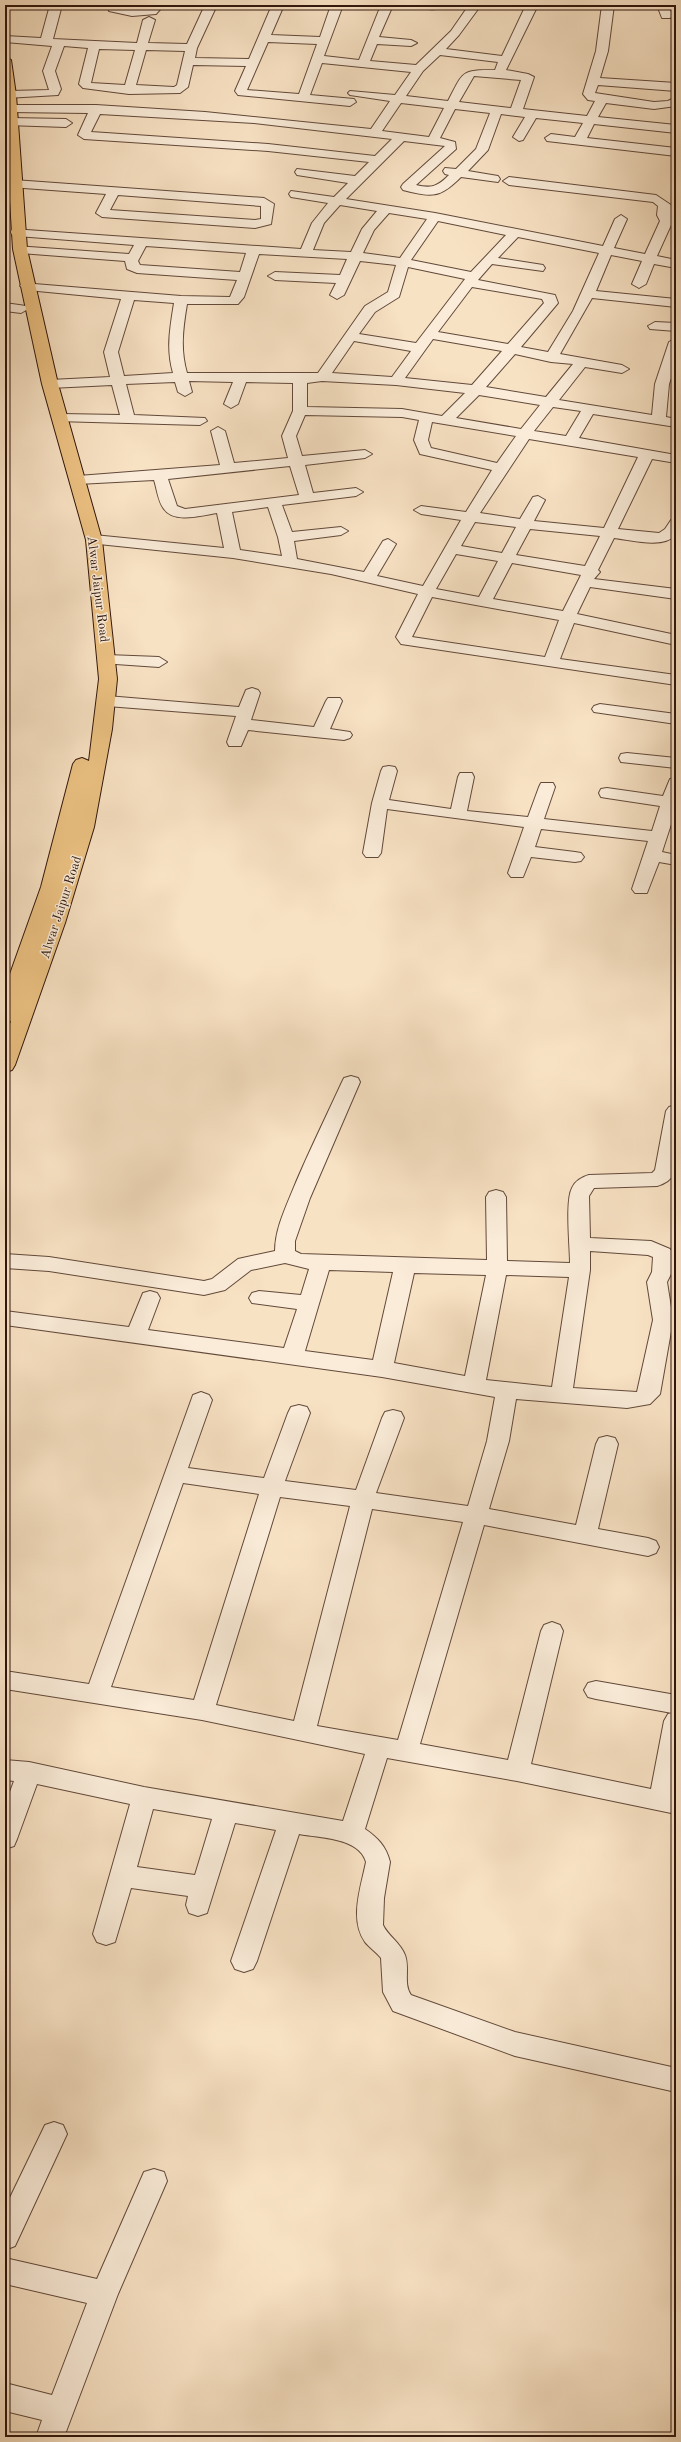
<svg xmlns="http://www.w3.org/2000/svg" width="681" height="2442" viewBox="0 0 681 2442" font-family="'Old Standard TT',serif">
<style>
.lines{fill:none;stroke-linecap:round;stroke-linejoin:round}
.minor-casing{stroke:#62493a;stroke-width:2}
.major-casing{stroke:#30160c;stroke-width:2}
.minor{fill:#faecd9;fill-rule:evenodd}
.major{fill:#ecc182;fill-rule:evenodd}
.labels{text-anchor:middle;stroke-width:3;stroke-linejoin:round;paint-order:stroke}
.far-street-label{font-size:13px;fill:#30160c;stroke:#faecd9}
</style>
<rect width="100%" height="100%" fill="#f8e2c4"/>
<filter id="stains"><feTurbulence type="fractalNoise" baseFrequency=".005" numOctaves="4"/><feColorMatrix values="0 0 0 0 .2 0 0 0 0 .09 0 0 0 0 .02 0 0 0 .5 -.17"/></filter>
<radialGradient id="worn" r=".72"><stop offset=".6" stop-color="#630" stop-opacity="0"/><stop offset="1" stop-color="#630" stop-opacity=".3"/></radialGradient>
<g class="lines">
<defs>
<path id="minor" d="M50 5H62L53 39 137 43 143 20 149 17 155 20 148 43 187 44 205 5H217L197 48 195 58 249 59 272 5H284L271 35 320 37 331 5H343L324 56 359 60 381 5H393L379 37 411 40 417 43 411 46 377 44 370 61 416 65 451 31 469 5H481L459 35 446 49 502 56 526 5H538L506 70 528 74 534 77 523 109 587 116 595 101 588 100 583 94 596 51 602 5H614L608 51 600 78 676 83V91L598 85 595 93 654 102 668 101 676 97V106L654 109 606 103 598 117 676 125V133L594 124 587 138 676 148V156L547 141 545 138 551 134 575 137 583 123 536 118 523 140 519 141 513 137 525 117 501 114 488 150 468 171 498 176 500 179 498 182 461 177C439 199 432 197 403 190L401 187 403 184 445 146 404 141 346 199 435 213 603 246 615 219 621 215 627 219 614 248 645 254 660 221 657 215 658 206 653 202 509 185 503 181 509 177 656 195 671 205V218H676V226L671 225 657 256 676 260V268L654 264 646 284 639 288 632 284 642 261 611 255 596 291 676 299V307L592 298 560 354 622 365 629 369 622 373 585 367 559 400 652 415 655 384 669 342 676 338V363L669 384 666 417 676 419V427L593 414 579 438 676 455V463L652 459 618 529 659 533 665 529 671 520 676 519V535C662 549 632 540 614 538L598 570 600 572 594 579 676 589V599L590 587 577 614 676 635V645L574 623 560 659 676 675V685L401 644 396 637 418 594 331 574 233 558 89 543 86 540 94 535 224 548 217 513C203 515 174 524 164 509 158 502 157 489 154 480L78 484 71 480 78 476 220 465 211 431 218 427 225 431 234 463 288 458 282 436 293 411V383L246 382 238 404 231 408 224 404 233 382 189 381 192 392 185 396 178 392 175 382 126 384 134 415 205 418 207 421 200 425 56 421 54 418 56 415 61 414 120 415 112 385 50 388 43 384 50 380 110 377 104 352 121 299 27 290 20 286 22 283 181 296 230 297 237 280 137 273 127 269 125 261 20 253 14 249 15 246 129 254 134 245 17 236 12 235 11 232 12 229 301 249 312 223 328 203 291 197 289 194 291 191 334 197 348 183 297 175 295 172 297 169 355 176 369 162 268 151 84 139 78 135 88 113 9 112 5 111V105H96L205 112 371 129 390 101 350 95 348 93 350 91 395 95 411 72 322 63 310 95 354 99 356 102 350 106 238 95 235 91 246 66 193 65 188 87 180 93 129 94 83 88 79 84 88 48 64 46 55 71 61 89 58 95 6 98V92L10 91 49 90 43 71 52 46 5 42V36L41 38ZM268 42 317 44 299 94 247 90ZM99 49 135 50 125 85 91 83ZM146 50 185 51 177 85 174 87 136 85ZM440 55 498 62 495 70C460 70 464 71 448 101L406 96 423 71ZM474 76 521 80 511 108 459 102ZM401 103 444 108 429 137 382 131ZM455 109 490 113 476 149 456 169 445 168 443 171 445 174 449 175C438 186 432 189 416 185L456 149 455 142 440 138ZM100 114 254 123 392 139 375 156 268 144 91 132ZM340 205 377 211 362 229 351 252 313 250 324 223ZM389 213 427 219 400 258 363 253 374 230ZM438 221 506 235 471 272 411 260ZM518 237 599 253 573 311 548 352 521 347 558 303 555 295 478 280 492 264 543 271 545 268 543 265 498 258ZM146 246 246 253 240 272 140 265 138 261ZM259 254 347 259 340 275 275 272 268 276 275 280 336 283 330 295 337 299 344 295 360 261 396 265 388 292 365 306 318 373H187C180 349 183 328 187 304H238L244 297ZM408 267 465 279 416 343 359 334 375 312 399 297ZM472 287 542 299 544 303 508 344 438 332ZM134 300 174 303C170 328 166 349 173 373L124 376 118 352ZM433 339 502 351 472 385 405 378ZM354 341 411 351 392 377 332 373ZM515 354 551 362 573 364 546 397 486 387ZM322 381 396 385 465 393 442 416 402 409 307 407V383ZM479 395 540 405 521 429 456 418ZM553 407 581 411 566 436 534 431ZM305 415 402 417 419 420 414 440 420 454 492 470 466 512 421 506 414 510 421 514 461 520 423 586 377 576 396 544 388 539 383 541 364 572 297 559 294 541 341 535 348 531 341 527 292 532 282 505 356 496 363 492 356 488 313 493 305 465 365 458 372 454 365 450 302 456 296 436ZM432 422 516 436 497 463 431 448 428 440ZM529 439 638 457 604 528 534 521 545 500 538 496 533 497 520 519 480 513ZM290 466 299 495 185 509 177 506 168 479ZM268 507 278 537 282 556 240 550 232 512ZM475 522 516 527 502 553 461 546ZM530 529 600 536 585 566 516 555ZM456 554 498 561 479 597 436 589ZM512 563 581 575 563 611 493 599ZM432 597 559 620 545 657 412 637Z
M107 5H119V7L127 9H149L152 5H164L156 14 132 16 109 11Z
M419 5H442L443 6C438 11 424 10 419 5Z
M657 5H669L672 16 670 18H662Z
M10 118 66 119 72 123 66 127 6 125 5 121Z
M14 180 264 198 274 204 271 224 255 228 102 217 96 213 106 194 10 187 8 184 10 181ZM118 195 261 206V219L255 220 110 210Z
M5 303 26 306 28 309 21 313 5 311Z
M655 322 676 323V331L650 329 648 326Z
M107 655 159 657 167 662 159 667 101 663 99 660Z
M252 688 258 690 260 693 251 720 314 727 326 701 328 698H340L342 701 330 729 350 732 352 735 350 738 344 740 248 730 241 746H229L227 742 236 716 107 706 101 704 99 701 101 698 107 696 239 707 246 690Z
M600 704 676 714V724L594 712 592 709 594 706Z
M627 753 676 758V768L621 762 619 758 621 754Z
M389 766 395 767 397 771 389 800 451 809 458 777 460 773H472L474 777 467 811 528 817 539 787 541 783H553L555 787 544 819 652 831 660 806 607 798 601 797 599 793 601 789 607 788 663 796 670 779 676 778V809L662 852 676 855V865L659 862 647 893H635L632 889 648 841 541 829 535 847 575 852 581 853 584 857 581 861 575 862 531 857 523 877H511L508 873 524 827 387 809 381 853 378 857H366L363 853 372 803 381 771 383 767Z
M351 1076 358 1078 360 1082 310 1198 295 1241V1251L301 1254 487 1260 486 1197 489 1192 496 1190 503 1192 506 1197 507 1261 570 1263C570 1246 565 1201 572 1188 575 1181 582 1177 589 1175L652 1173 655 1170 666 1111 669 1107 676 1105C676 1123 680 1156 674 1173 671 1180 664 1184 657 1186L594 1188 589 1196 590 1238 651 1241 670 1249 673 1254 672 1272 667 1282 673 1320 660 1394 650 1404 627 1408 516 1399 509 1441 489 1509 576 1525 596 1444 599 1438 607 1436 615 1438 618 1444 598 1529 648 1538 656 1541 659 1547 656 1553 648 1556 484 1525 420 1744 508 1760 541 1631 544 1625 552 1622 560 1625 563 1631 531 1764 651 1789 664 1721 668 1714 672 1713 596 1699 588 1697 584 1690 588 1683 596 1681 676 1695V1814L517 1781 387 1758 365 1829C378 1838 386 1846 390 1862L384 1898 383 1925C388 1936 400 1942 405 1955 410 1968 403 1984 411 1995L515 2032 676 2068V2092L515 2056 393 2011 383 1992 381 1958C376 1952 370 1948 365 1942 349 1919 361 1887 366 1862 359 1837 319 1838 299 1834L257 1961 253 1969 244 1972 235 1969 231 1961 276 1830 235 1823 207 1913 198 1916 189 1913 186 1905 188 1896 131 1888 115 1942 106 1945 97 1942 93 1934 130 1804 37 1784 17 1839 14 1846 5 1849V1805L14 1781 5 1780V1760L29 1762 144 1787 343 1821 365 1754 202 1720 5 1689V1671L89 1684 193 1395 201 1392 209 1395 212 1400 188 1468 264 1478 288 1413 291 1407 299 1405 307 1407 310 1413 285 1481 356 1490 382 1418 385 1412 393 1410 401 1412 404 1418 376 1493 468 1506 487 1441 495 1397 382 1377 5 1325V1311L129 1327 143 1293 150 1291 157 1293 160 1298 148 1330 284 1348 297 1309 252 1303 249 1298 252 1293 259 1291 301 1295 309 1269 285 1263 251 1270 225 1290 204 1295 49 1271 5 1268V1254L49 1257 204 1281 212 1279 238 1259 275 1251C275 1229 286 1207 294 1187 309 1151 326 1117 342 1082L344 1078ZM590 1251 648 1255 653 1257 652 1272 647 1282 653 1320 637 1392 573 1388 590 1270ZM329 1270 393 1272 373 1360 305 1351ZM414 1273 486 1275 465 1376 394 1363ZM506 1275 569 1277 552 1387 486 1380ZM183 1483 259 1494 194 1700 111 1687ZM280 1497 350 1506 294 1721 216 1705ZM372 1509 463 1522 398 1740 317 1726ZM153 1809 212 1819 195 1875 137 1867Z
M54 2122 63 2125 67 2134 15 2246 5 2250V2208L45 2125Z
M154 2169 164 2172 167 2181 118 2294 64 2437H36L42 2420 5 2411V2383L52 2395 87 2303 5 2284V2258L97 2279 144 2172Z"/>
<path id="major" d="M5 56 11 60 16 95 27 249 58 384 102 540 117 679 112 729 94 827 65 923 15 1065 12 1070 5 1072V1037L11 1021 5 1022V988L41 887 73 764 76 760 82 758 89 761 99 679 86 540 42 384 13 249 5 119Z"/>
</defs>
<use href="#minor" class="minor-casing"/>
<use href="#major" class="major-casing"/>
<use href="#minor" class="minor"/>
<use href="#major" class="major"/>
</g>
<g class="labels">
<g class="far-street-label">
<text transform="translate(99 589) rotate(83)" y="5">Alwar Jaipur Road</text>
<text transform="translate(60 907) rotate(-72)" y="5">Alwar Jaipur Road</text>
</g>
</g>
<rect width="681" height="2442" fill="none" stroke="#f8e2c4" stroke-width="20"/>
<rect x="6" y="6" width="669" height="2430" fill="none" stroke="#30160c" stroke-width="2"/>
<rect x="10" y="10" width="661" height="2422" fill="none" stroke="#30160c"/>
<rect width="100%" height="100%" filter="url(#stains)"/>
<rect width="100%" height="100%" fill="url(#worn)"/>
</svg>
